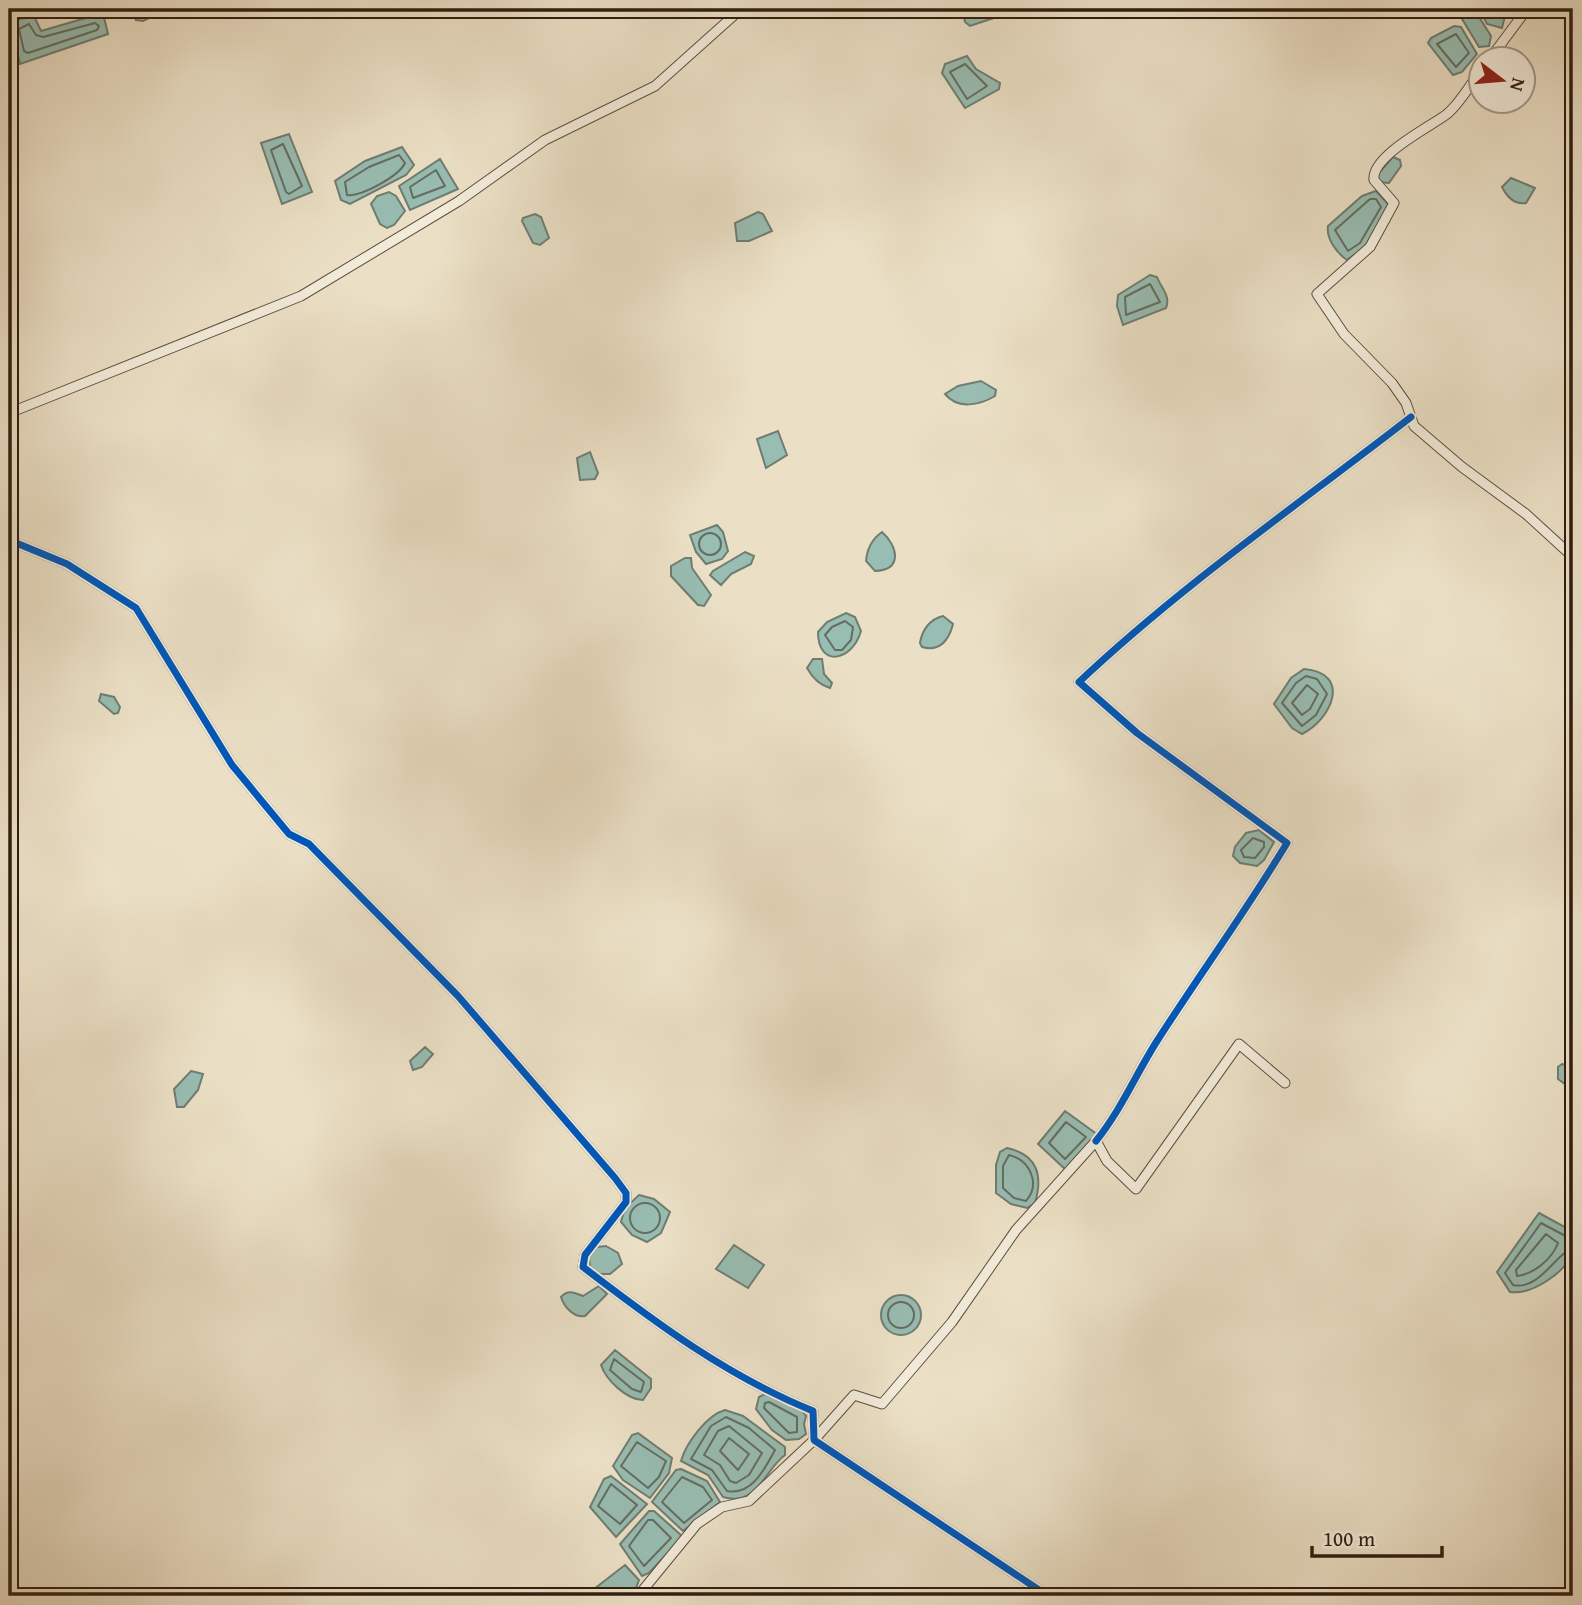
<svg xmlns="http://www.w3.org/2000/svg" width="1582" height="1605" viewBox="0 0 1582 1605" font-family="'Gentium Book Plus',serif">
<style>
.water{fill:#98bdb2;stroke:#6f7d71;stroke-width:2}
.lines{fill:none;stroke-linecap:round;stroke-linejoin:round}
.shore{stroke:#646d61;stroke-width:2}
.minor-casing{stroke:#604e3e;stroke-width:11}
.minor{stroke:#f2ebda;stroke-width:9}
.cycleway-casing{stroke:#f2ebda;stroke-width:11}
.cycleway{stroke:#0057b8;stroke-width:7}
</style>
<rect width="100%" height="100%" fill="#ebe0c6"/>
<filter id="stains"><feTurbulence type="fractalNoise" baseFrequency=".00286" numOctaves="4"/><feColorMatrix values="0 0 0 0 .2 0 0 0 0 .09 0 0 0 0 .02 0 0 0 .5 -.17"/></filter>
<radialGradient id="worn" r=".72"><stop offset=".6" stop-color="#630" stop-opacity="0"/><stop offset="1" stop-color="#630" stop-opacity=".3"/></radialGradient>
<path class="water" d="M131 9H167L143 21 136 20Z
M962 9H1008L1009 13 970 26 965 22Z
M1456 9H1474L1491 36 1489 46 1479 47Z
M1479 9H1501L1505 16 1502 28 1487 24Z
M103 13 108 34 20 64 10 21 34 16 41 31Z
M1454 26 1461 27 1477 54 1462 72 1453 75 1428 43 1431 38Z
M967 56 976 69 1000 83 999 89 965 108 942 73 945 64Z
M289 134 312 192 282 204 261 143Z
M402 147 414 165 406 175 350 204 341 200 335 181 365 161Z
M1393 157 1400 160 1401 166 1389 183 1378 182 1377 175Z
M440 159 458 189 410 210 399 186Z
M1511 178 1535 188 1526 203C1514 205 1507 197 1502 187Z
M1376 191 1389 205 1365 247 1347 260C1337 253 1326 239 1328 226L1362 196Z
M389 192 396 196 405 211 394 225 387 228 380 224 371 204 377 196Z
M758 212 763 214 772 231 749 241H737L735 223Z
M535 214 541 217 549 238 540 245 533 243 522 221 523 218Z
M1150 275 1157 277C1161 288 1171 296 1166 308L1123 325 1117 306 1118 295Z
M981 381 996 390 995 396C980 405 958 410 945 394L958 386Z
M778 431 787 455 766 468 757 439Z
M590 452 598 473 595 479 580 480 577 458Z
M717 525 723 532 728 551 722 559 706 564 696 552 690 535Z
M882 532C898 546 903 570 875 571L866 561C867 549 872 539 882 532Z
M745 552 754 556 751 564 731 574 721 585 710 575 713 571Z
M685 558H691L692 568 711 595 704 606 698 605 671 576V566Z
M846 613 855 617 861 631C852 662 818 668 818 632L827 622Z
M943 616 953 624C949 640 940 652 922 647L920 643C922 630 930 619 943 616Z
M813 659H822L824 674 832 683 830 688C819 685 812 677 807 668Z
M1304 669C1352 673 1332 719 1302 734L1292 728 1274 704 1291 678Z
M101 694 114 697 120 707 118 713 114 714 99 701Z
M1259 830 1274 842 1264 860 1257 866 1240 863 1233 856 1235 847 1246 833Z
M425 1047 433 1054 422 1067 413 1070 410 1061Z
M1562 1064 1573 1067V1090L1558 1079V1067Z
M191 1071 203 1074 198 1090 184 1107H177L174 1089Z
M1065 1111 1098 1135 1066 1170 1038 1144Z
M1007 1148C1038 1155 1043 1176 1035 1203L1027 1208 1011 1204 996 1193V1165L1000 1152Z
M639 1195 654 1199 670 1212 661 1233 647 1242 632 1235 621 1222 625 1208Z
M1539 1213 1563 1226 1573 1235C1573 1240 1574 1247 1573 1252 1565 1273 1532 1295 1510 1292L1497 1272Z
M734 1245 764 1265 748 1288 716 1269Z
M606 1246 618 1253 622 1264 610 1274H598L590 1267 589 1257 597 1247Z
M599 1286 607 1294 585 1316C574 1318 564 1307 561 1297 569 1289 574 1293 583 1296Z
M881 1315a20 20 0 1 1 40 0a20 20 0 1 1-40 0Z
M615 1350 651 1379V1388L643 1400C627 1400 606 1380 601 1365Z
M765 1394 802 1411 806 1416 804 1424 806 1434 799 1439 786 1440 772 1430 756 1409 759 1397Z
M725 1410 743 1416 785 1447V1455C764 1470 758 1507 723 1497L708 1475 681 1461C686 1443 707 1415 725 1410Z
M638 1433 672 1458 669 1473 650 1498 623 1480 613 1466 632 1435Z
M681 1469 707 1481 720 1502 683 1531 652 1502 676 1470Z
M611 1476 647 1504 616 1537 590 1507 604 1479Z
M649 1511H654L681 1535 680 1540 649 1573 642 1576 620 1544Z
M625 1565 639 1580 633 1596H579L586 1589H594Z"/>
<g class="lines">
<path class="shore" d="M95 23 99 26 97 30 28 53 24 51 19 29 29 24 36 35 43 37Z
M1456 34 1469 53 1456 67 1437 44Z
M965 64 987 86 967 99 950 72Z
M283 144 302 186 289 194 286 192 271 150Z
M399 155 405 163C399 176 361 197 347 195L345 182 369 167Z
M436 170 445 186 413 198 410 187Z
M1370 199H1376L1381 207 1360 243 1348 251 1335 230Z
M1150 284 1160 302 1126 315 1125 297Z
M699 544a11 11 0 1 1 22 0a11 11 0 1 1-22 0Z
M845 621 853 627 851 640 842 650H835L825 635 832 627Z
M1306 676 1317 679 1327 694 1316 715 1302 726 1282 703 1296 683Z
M1307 685 1318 694 1310 709 1302 715 1292 703Z
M1253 838 1264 842V847L1255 858 1244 857 1241 850Z
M1066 1122 1086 1137 1065 1159 1049 1143Z
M1009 1155C1030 1160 1041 1184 1026 1201L1014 1198 1003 1188V1166Z
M630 1218a15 15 0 1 1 30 0a15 15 0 1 1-30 0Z
M1546 1234 1558 1243C1552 1259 1534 1274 1517 1276L1516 1270Z
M1573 1240 1541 1223 1505 1273 1513 1285C1540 1291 1557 1251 1573 1249
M888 1315a13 13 0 1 1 26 0a13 13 0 1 1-26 0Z
M614 1359 644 1382 641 1392 632 1389 610 1370Z
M769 1402 797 1417V1432L789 1433 764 1408 765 1403Z
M726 1417 749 1428 775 1450C765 1468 752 1496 727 1491L712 1470 691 1459 711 1426Z
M729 1426 762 1453 749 1475 736 1483 730 1481 720 1465 704 1455 718 1431Z
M729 1438 749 1454 738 1470 720 1451Z
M637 1442 666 1461 659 1477 648 1488 621 1466Z
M682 1477 703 1487 712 1500 684 1523 662 1502Z
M611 1484 637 1505 620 1524 598 1506Z
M648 1520H653L671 1538 644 1566 629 1546Z"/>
<defs>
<path id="minor" d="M1489 60 1527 9
M1480 71C1471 84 1460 103 1447 114 1430 127 1371 156 1374 180L1394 203 1370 247 1317 294 1344 334 1392 383 1406 403 1414 426 1462 467 1526 514 1573 557
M9 413 301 296 459 201 545 140 655 86 741 9
M9 540 67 564 136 608 232 765 289 834 309 844 458 996 615 1178 626 1193V1202L585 1255 583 1267C656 1323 727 1376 813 1411L814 1440 1048 1596
M1096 1141C1121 1110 1136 1074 1157 1041 1200 974 1246 911 1287 843L1137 733 1079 682C1182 585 1299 504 1411 417
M638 1596 697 1524 722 1507 749 1501 814 1440 854 1395 882 1404 952 1322 1016 1230 1096 1141 1107 1161 1136 1189 1239 1044 1285 1083"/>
</defs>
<use href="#minor" class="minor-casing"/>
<use href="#minor" class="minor"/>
<defs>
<path id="cycleway" d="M9 540 67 564 136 608 232 765 289 834 309 844 458 996 615 1178 626 1193V1202L585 1255 583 1267C656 1323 727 1376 813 1411L814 1440 1048 1596
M1096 1141C1121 1110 1136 1074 1157 1041 1200 974 1246 911 1287 843L1137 733 1079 682C1182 585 1299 504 1411 417"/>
</defs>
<use href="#cycleway" class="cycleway-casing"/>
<use href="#cycleway" class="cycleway"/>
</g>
<rect width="1582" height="1605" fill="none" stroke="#ebe0c6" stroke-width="35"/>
<rect x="10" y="10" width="1561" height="1584" fill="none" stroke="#311d10" stroke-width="3.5"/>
<rect x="18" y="18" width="1547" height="1570" fill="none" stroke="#311d10" stroke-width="2"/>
<g transform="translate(1502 80) rotate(106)"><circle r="33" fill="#f2ebda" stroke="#a59989" stroke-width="2"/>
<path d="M0-5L12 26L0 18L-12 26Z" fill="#8f2418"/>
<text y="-10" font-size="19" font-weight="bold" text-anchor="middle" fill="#311d10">N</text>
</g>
<path d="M1312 1546v10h130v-10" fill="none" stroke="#311d10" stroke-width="3.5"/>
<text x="1323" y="1546" font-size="21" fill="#311d10" stroke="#f2ebda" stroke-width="5" paint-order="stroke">100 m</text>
<rect width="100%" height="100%" filter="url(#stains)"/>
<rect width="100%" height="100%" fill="url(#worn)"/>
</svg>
